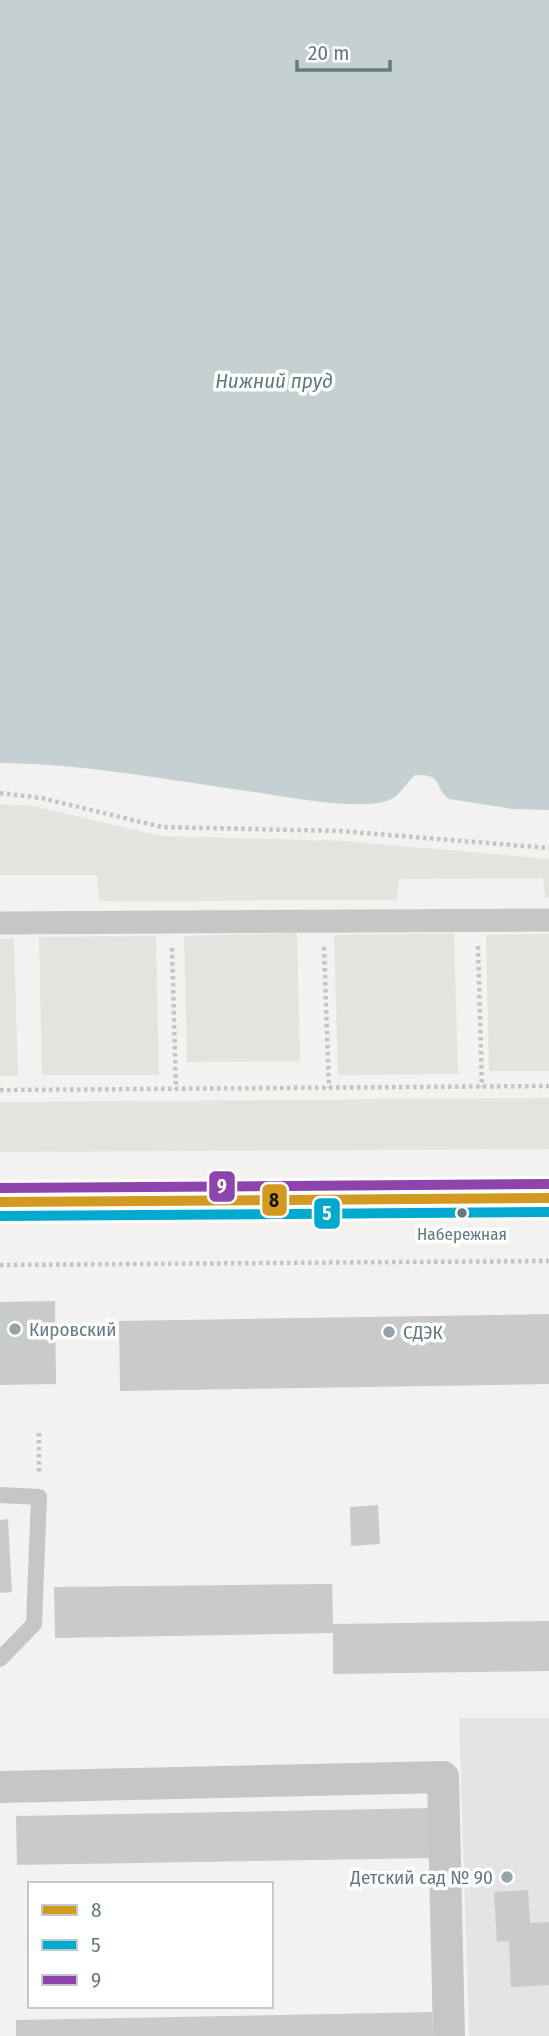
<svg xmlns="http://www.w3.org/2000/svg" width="549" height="2036" viewBox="0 0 549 2036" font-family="'Fira Sans Condensed',sans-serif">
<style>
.built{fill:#e3e4e3}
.green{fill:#e2e4de}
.water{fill:#c5d0d1}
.building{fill:#c9caca}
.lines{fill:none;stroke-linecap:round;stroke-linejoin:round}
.primary-casing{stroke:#cfcfcf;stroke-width:40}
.path{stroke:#c3c4c5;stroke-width:4.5;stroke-dasharray:3.5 3.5;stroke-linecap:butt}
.service{stroke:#c5c7c6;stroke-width:16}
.pedestrian{stroke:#c5c7c6;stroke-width:23}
.minor{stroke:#c5c7c6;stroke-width:32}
.primary{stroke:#dbdcdd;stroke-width:38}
.bus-1-casing{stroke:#fff;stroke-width:16}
.bus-2-casing{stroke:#fff;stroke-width:16}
.bus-3-casing{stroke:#fff;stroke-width:16}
.bus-1{stroke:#d29a20;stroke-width:10}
.bus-2{stroke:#00a9ce;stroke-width:10}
.bus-3{stroke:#8e44ad;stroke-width:10}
.bus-dot{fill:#647880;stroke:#fff;stroke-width:2.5}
.poi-dot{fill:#96a3a8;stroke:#fff;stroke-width:2.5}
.labels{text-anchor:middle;stroke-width:7;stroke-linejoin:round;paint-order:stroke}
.bus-label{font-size:17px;fill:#647880;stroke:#fff}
.poi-label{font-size:19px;fill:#647880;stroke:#fff;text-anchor:start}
.water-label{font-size:21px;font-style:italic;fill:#5f7b7e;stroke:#fff}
.line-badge{stroke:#fff;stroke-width:2.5}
.badge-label{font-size:19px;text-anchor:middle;font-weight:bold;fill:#fff}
.pale-badge-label{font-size:19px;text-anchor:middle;font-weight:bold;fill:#111}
</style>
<rect width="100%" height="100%" fill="#f3f2f1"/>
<path class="built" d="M459 1718H549V2036H469Z"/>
<path class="green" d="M0 804 33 806 160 836 344 841 549 859V897H545L543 878 399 879 397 900 99 901 97 875H0Z
M297 933 300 1061 187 1062 184 936Z
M454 933 458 1074 338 1075 334 935Z
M549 934V1071H489L486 935Z
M156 936 159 1075H42L39 937Z
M0 939H14L18 1076H0Z
M549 1098V1149L0 1152V1102Z"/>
<path class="water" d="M0 0H549V810L513 809 449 799C432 786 445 774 415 775 404 785 399 799 383 802 355 809 291 798 261 793 174 781 88 764 0 763Z"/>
<path class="building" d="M55 1301 56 1384 0 1385V1302Z
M549 1314V1384L120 1391 119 1321Z
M378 1505 380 1544 351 1546 350 1507Z
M8 1519 12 1592 0 1593V1520Z
M332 1584 333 1624 549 1621V1671L333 1674V1633L55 1638 54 1587Z
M432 1808 433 1858 17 1865 16 1816Z
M528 1890 530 1923 549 1922V1985L511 1987 509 1941 497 1942 494 1892Z
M432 2012 433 2036H16V2020Z"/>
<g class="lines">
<defs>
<path id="primary" d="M0 1202 549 1198"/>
</defs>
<use href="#primary" class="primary-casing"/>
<path class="path" d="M0 793 41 798 162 827 340 831 549 848
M478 946 482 1087
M324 947 329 1088
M172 948 176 1089
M0 1090 549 1086
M0 1265 549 1261
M39 1433V1475"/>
<path class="service" d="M0 1495 39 1497 34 1624 0 1659"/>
<path class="pedestrian" d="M0 923 549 920"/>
<path class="minor" d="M0 1787 443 1777 449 2036"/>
<use href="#primary" class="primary"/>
<defs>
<path id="bus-1" d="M0 1202 549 1198"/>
<path id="bus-2" d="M0 1216 549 1212"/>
<path id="bus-3" d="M0 1188 549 1184"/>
</defs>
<use href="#bus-1" class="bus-1-casing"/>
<use href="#bus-2" class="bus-2-casing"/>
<use href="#bus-3" class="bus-3-casing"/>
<use href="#bus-1" class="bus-1"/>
<use href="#bus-2" class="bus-2"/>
<use href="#bus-3" class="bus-3"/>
</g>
<circle class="bus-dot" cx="462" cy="1213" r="6"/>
<g class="poi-dot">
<circle cx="15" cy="1329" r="7"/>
<circle cx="389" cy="1332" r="7"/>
<circle cx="507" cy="1877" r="7"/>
</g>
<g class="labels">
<g class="bus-label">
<text x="462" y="1240">Набережная</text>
</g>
<g class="poi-label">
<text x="29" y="1336">Кировский</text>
<text x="403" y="1339">СДЭК</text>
<text x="493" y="1884" text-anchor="end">Детский сад № 90</text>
</g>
<g class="water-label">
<text x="274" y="388">Нижний пруд</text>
</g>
</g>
<g class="line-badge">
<rect x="208" y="1170" width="28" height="33" rx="7" fill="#8e44ad"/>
<rect x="261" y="1183" width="27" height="34" rx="7" fill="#d29a20"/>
<rect x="313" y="1197" width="28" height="33" rx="7" fill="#00a9ce"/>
</g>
<g class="badge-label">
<text x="222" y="1193">9</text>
<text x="327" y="1220">5</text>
</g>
<g class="pale-badge-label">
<text x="274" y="1207">8</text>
</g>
<rect x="28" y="1882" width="245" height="126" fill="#ffffff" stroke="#c1c9cc" stroke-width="2"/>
<rect x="42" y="1905" width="35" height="10" fill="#d29a20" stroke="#c1c9cc" stroke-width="2"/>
<text x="91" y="1917" font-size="21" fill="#647880">8</text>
<rect x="42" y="1940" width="35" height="10" fill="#00a9ce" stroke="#c1c9cc" stroke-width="2"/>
<text x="91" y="1952" font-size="21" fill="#647880">5</text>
<rect x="42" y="1975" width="35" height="10" fill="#8e44ad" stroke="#c1c9cc" stroke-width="2"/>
<text x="91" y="1987" font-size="21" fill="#647880">9</text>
<path d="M297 60v10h93v-10" fill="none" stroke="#647880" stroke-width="3.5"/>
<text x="308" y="60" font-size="21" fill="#647880" stroke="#ffffff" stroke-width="5" paint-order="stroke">20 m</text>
</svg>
